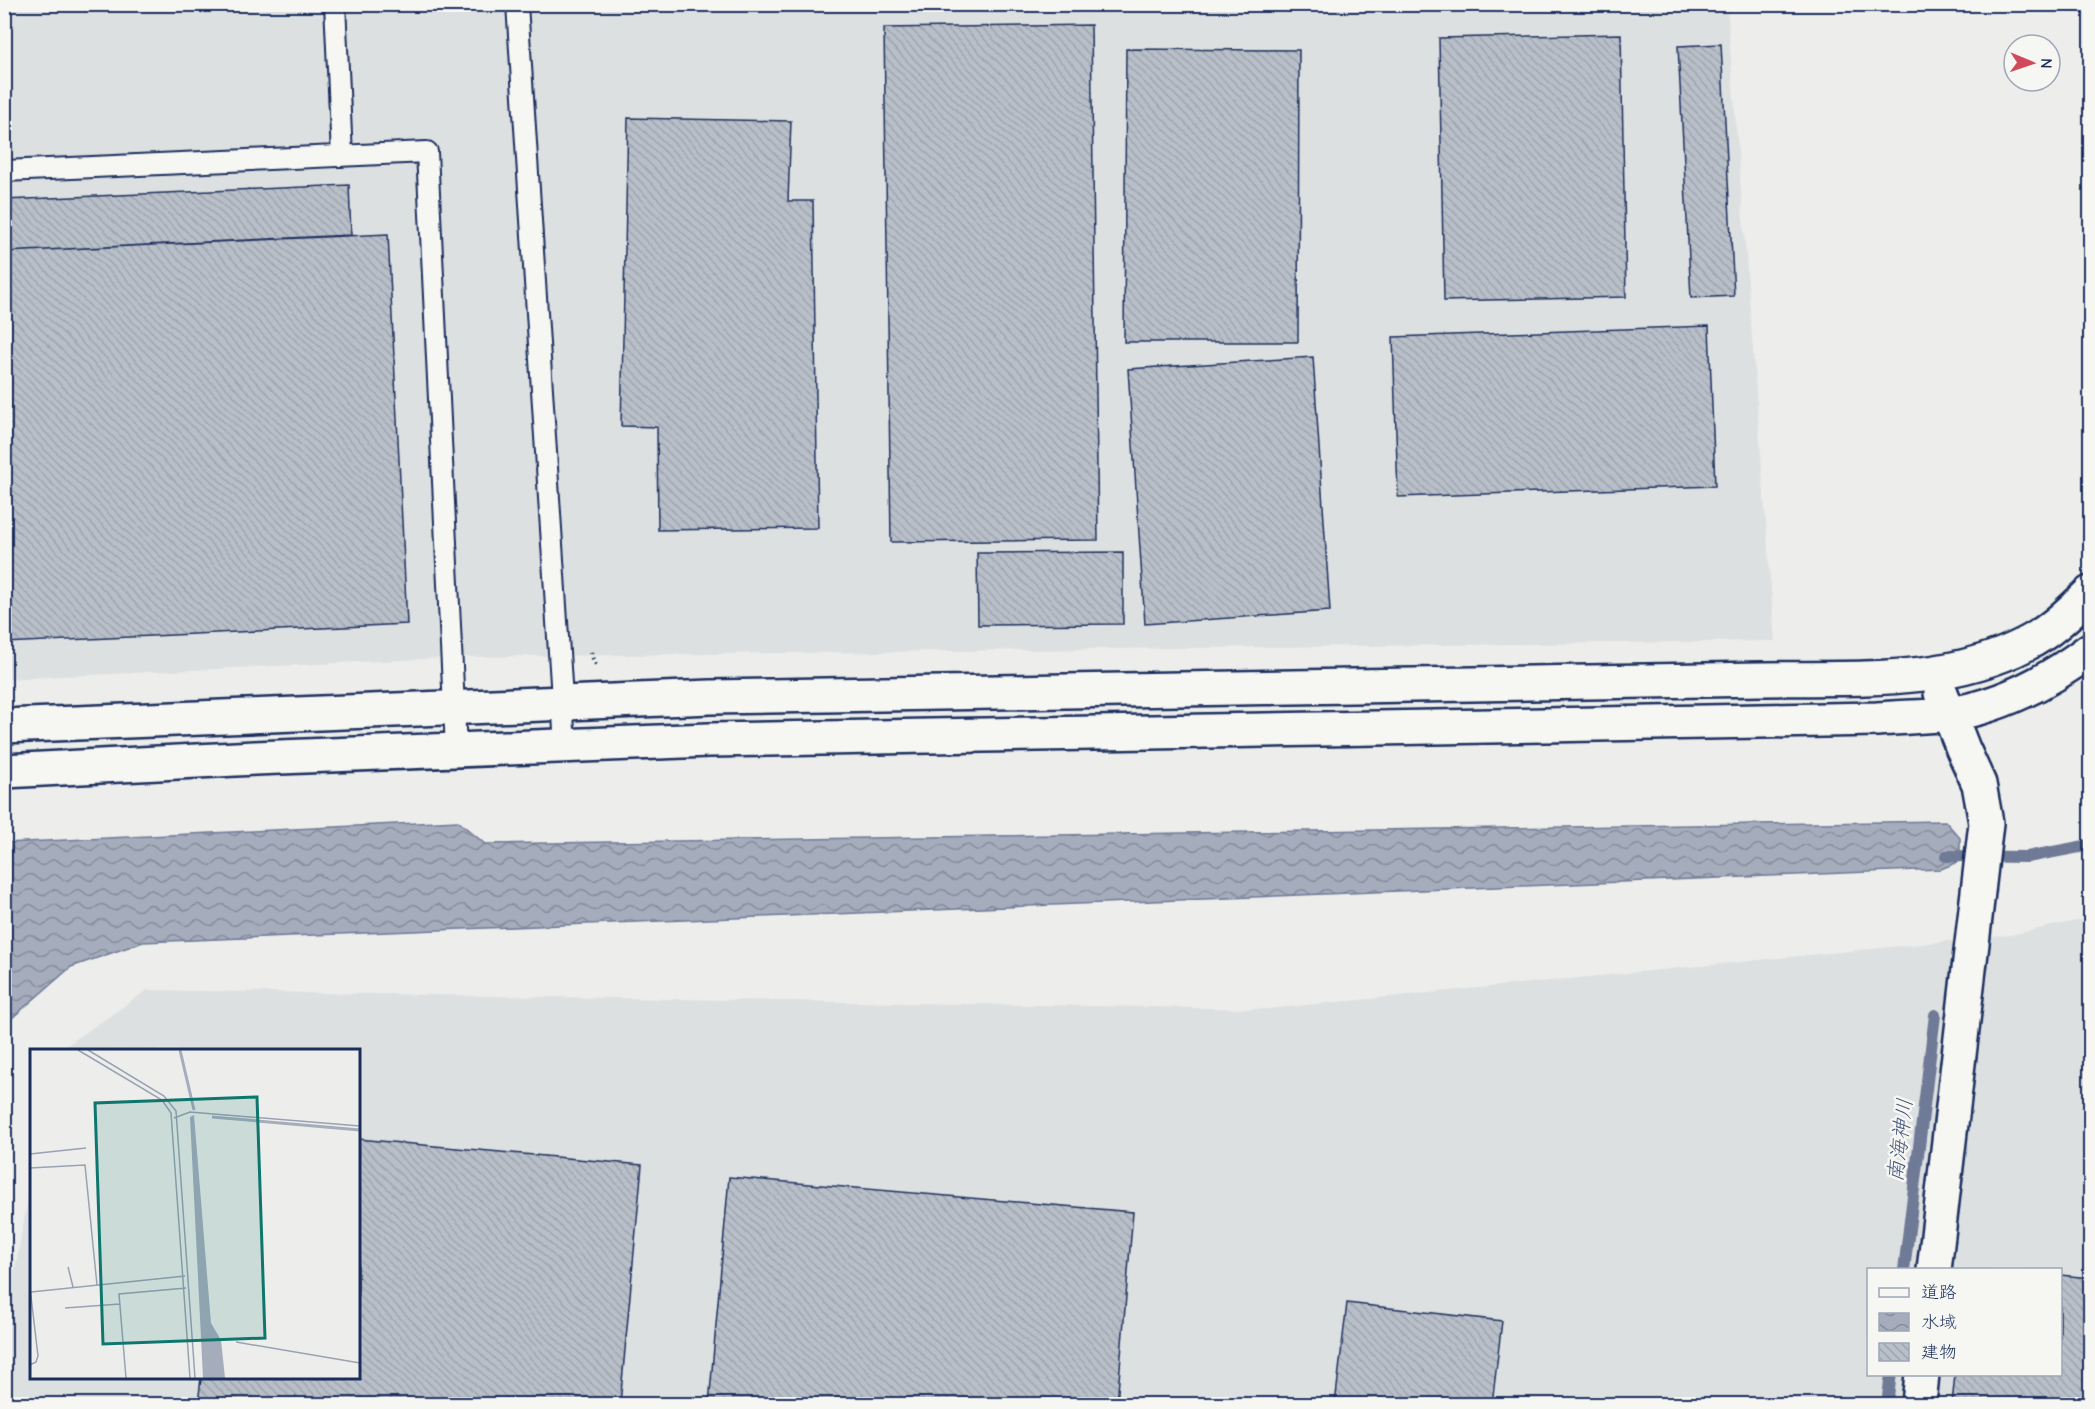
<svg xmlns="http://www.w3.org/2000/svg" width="2095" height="1409" viewBox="0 0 2095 1409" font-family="'Comic Neue','Klee One',sans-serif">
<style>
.built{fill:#dde0e1;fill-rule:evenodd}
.water{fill:url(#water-waves);stroke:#6e7a96;stroke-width:1.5}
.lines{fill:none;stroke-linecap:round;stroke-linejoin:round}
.stream{stroke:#6e7a96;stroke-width:12}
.building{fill:url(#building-back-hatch);stroke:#1b2f5e;stroke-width:1.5}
.lane-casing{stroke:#1b2f5e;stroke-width:24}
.secondary-casing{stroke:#1b2f5e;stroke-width:38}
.path{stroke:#1b2f5e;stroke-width:4;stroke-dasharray:1.5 4.5;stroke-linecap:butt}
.lane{stroke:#f6f6f2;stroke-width:20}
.secondary{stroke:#f6f6f2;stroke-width:33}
.labels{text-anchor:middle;stroke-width:5;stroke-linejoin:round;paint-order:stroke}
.water-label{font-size:21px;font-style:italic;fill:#44547a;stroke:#f6f6f2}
.inset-river{fill:none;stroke:#a5acbc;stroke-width:3}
.inset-road{fill:none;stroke:#99a2b3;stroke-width:1.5}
.view{fill:#0f766e;fill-opacity:0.15;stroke:#0f766e;stroke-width:3}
.inset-edge{fill:none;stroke:#1b2f5e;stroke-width:3}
</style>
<defs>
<pattern id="water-waves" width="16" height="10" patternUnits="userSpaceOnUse" patternTransform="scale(1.5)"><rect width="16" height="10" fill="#a5acbc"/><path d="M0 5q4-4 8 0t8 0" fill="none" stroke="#868c9c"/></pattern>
<pattern id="building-back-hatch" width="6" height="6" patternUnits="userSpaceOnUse" patternTransform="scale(1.5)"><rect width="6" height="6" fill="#b9bfc8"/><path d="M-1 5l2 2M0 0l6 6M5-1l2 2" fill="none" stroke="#9ea4ae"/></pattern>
</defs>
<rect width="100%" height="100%" fill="#edeeec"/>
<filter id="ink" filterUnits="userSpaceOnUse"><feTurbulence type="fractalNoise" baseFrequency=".0167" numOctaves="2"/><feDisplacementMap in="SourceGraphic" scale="12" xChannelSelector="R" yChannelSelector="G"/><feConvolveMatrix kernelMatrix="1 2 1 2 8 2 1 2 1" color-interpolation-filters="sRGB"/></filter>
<g filter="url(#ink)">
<path class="built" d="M4 5H1727L1775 641 467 657 5 679Z
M2090 918V1404H5V1323L31 1182 32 1378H358V1050H60L147 990 1267 1009 2010 935ZM1868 1270H2060V1374H1868Z"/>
<path class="water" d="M458 821 485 844 1945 821 1960 838V861L1941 869 143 942 71 967 5 1024V843Z"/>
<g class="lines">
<path class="stream" d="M1946 856 2027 857 2090 845
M1904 1270 1935 1015
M1887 1404 1891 1374"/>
</g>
<path class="building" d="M1091 25 1098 540 891 542 884 28Z
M1621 34 1626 297 1444 301 1439 38Z
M1721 44 1734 296 1691 298 1678 46Z
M1126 49 1299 50 1298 342H1124Z
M628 118 791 121 788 201H813L818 528 658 530 657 427 621 426Z
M349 185 351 235 4 252V200Z
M388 234 407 624 4 643V252Z
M1709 326 1715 486 1398 497 1393 337Z
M1313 357 1330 611 1145 624 1128 369Z
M1123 552V624L978 625 977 553Z
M358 1139 642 1165 620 1404H198L201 1378H358Z
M729 1177 1133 1212 1117 1404H709Z
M2060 1275 2090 1278V1404H1952L1955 1374H2060Z
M1347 1303 1502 1321 1492 1404H1335Z"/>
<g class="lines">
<defs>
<path id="lane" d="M335 4 342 156
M517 4 565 745
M4 171 427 152 456 749"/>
<path id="secondary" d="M4 726 711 697 1761 679C1850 677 1945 686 2026 644 2050 632 2071 611 2090 593
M4 771 255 758 709 740 1877 719C1901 717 1926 717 1950 714 2002 706 2049 681 2090 650
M1934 1270 1986 823 1979 784 1963 749 1941 693
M1919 1404 1922 1374"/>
</defs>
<use href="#lane" class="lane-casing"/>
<use href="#secondary" class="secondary-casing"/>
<path class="path" d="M591 652 593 659 597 667"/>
<use href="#lane" class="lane"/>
<use href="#secondary" class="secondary"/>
</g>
</g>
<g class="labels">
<g class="water-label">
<text transform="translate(1900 1140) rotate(-83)" y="7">南海神川</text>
</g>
</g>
<g transform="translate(30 1049)">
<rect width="330" height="330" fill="#edeeec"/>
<path d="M164 66 181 274 191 291 195 329H173L160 68Z" fill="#a5acbc"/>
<path class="inset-river" d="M150 1 164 61M182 68 330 81"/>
<path class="inset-road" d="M48 1 132 51 141 64 160 329M58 1 134 47 146 62 165 329M144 69 160 63 330 77M0 105 56 99M0 119 55 116 67 236M38 218 43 238M0 239 8 307 6 313 0 316M1 243 155 227M35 259 90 255M206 293 330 314M96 329 89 245 156 239"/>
<path class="view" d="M227 48 235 289 73 295 65 54Z"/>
<rect width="330" height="330" class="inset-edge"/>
</g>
<rect width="2095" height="1409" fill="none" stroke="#f6f6f2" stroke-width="24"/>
<rect x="12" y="12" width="2071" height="1385" fill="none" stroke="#1b2f5e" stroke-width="2" filter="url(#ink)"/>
<rect x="1867" y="1268" width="195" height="108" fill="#f6f6f2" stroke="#9ea6b7" stroke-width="1.5"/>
<rect x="1879" y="1288" width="30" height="9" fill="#f6f6f2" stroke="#9ea6b7" stroke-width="1.5"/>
<text x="1921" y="1298" font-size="18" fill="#1b2f5e">道路</text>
<rect x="1879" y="1313" width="30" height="18" fill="url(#water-waves)" stroke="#9ea6b7" stroke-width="1.5"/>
<text x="1921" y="1328" font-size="18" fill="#1b2f5e">水域</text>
<rect x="1879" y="1343" width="30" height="18" fill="url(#building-back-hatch)" stroke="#9ea6b7" stroke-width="1.5"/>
<text x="1921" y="1358" font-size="18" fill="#1b2f5e">建物</text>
<g transform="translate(2032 63) rotate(92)"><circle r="28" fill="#f6f6f2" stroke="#9ea6b7" stroke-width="1.5"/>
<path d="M0-4.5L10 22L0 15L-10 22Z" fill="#d1495b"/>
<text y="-9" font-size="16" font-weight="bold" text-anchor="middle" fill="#1b2f5e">N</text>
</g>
</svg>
